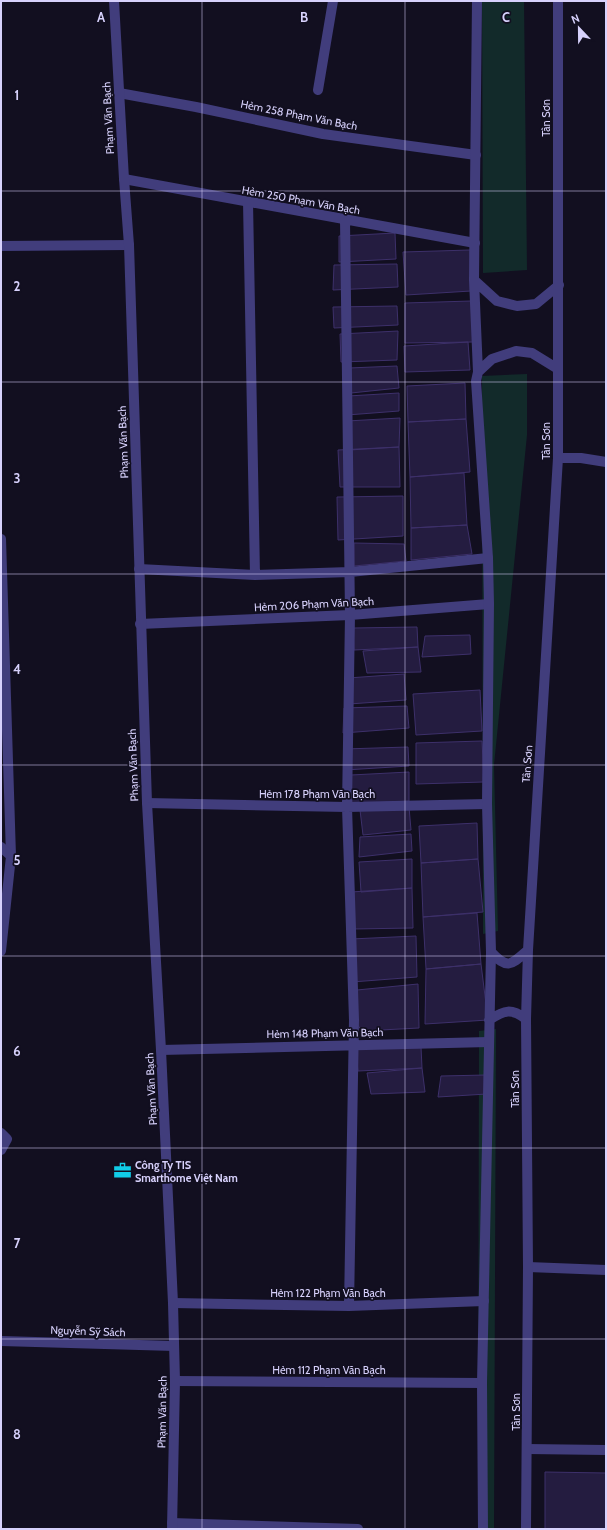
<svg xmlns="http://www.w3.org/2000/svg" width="607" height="1530" viewBox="0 0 607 1530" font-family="Cabin,sans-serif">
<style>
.green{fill:#122a2a}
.building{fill:#241c40;stroke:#3d306a}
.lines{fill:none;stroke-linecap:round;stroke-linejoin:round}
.service{stroke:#413d7c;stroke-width:10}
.minor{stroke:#413d7c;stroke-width:10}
.tertiary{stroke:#413d7c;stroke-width:10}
.grid{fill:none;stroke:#d7d1fc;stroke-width:1;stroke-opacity:0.55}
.labels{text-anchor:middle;stroke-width:3.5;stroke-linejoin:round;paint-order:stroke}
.street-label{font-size:11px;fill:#d7d1fc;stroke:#120f20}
.poi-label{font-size:11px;font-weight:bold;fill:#d7d1fc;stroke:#120f20;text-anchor:start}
.grid-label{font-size:13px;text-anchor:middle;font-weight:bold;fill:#d7d1fc;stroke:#120f20;stroke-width:3.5;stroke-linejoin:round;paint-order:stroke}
</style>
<rect width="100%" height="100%" fill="#120f20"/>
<path class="green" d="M482 1H524L527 270 483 273Z
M527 374V435L494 765 498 931 483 934 482 376Z
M496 1029 494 1528 478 1529 479 1031Z"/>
<path class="building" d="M395 233 396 259 339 262V236Z
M470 250 471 291 406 295 403 252Z
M397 264 398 287 333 290 334 265Z
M471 301 473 342 405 343V303Z
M397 306 398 325 334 328 333 307Z
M398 331 397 360 341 362 340 334Z
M468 342 470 370 405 372 404 346Z
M397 366 399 388 351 393 349 368Z
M465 383 466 419 408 422 407 386Z
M399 393V411L347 415 348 396Z
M400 418 399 447 349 450 347 421Z
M466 419 470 472 410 477 408 422Z
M399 447 400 487H340L338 450Z
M464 473 467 525 411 528 410 477Z
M403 496V536L338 540 337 497Z
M467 525 472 554 411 560V528Z
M354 543 404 544 406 561 354 566Z
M417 627 418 647 354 650 353 628Z
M470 635 471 654 422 657 425 636Z
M418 647 421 672 367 673 363 651Z
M404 674 406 700 349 704 348 678Z
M480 690 482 731 416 735 413 694Z
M407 706 409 728 343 733 344 708Z
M482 741 484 782 416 784V743Z
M408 747 409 766 345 770 344 749Z
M409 772V801L352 804 351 775Z
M409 807 411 830 363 835 360 810Z
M477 823 478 859 421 863 419 826Z
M411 834 412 851 359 857 360 837Z
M412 859V888L361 892 359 862Z
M478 859 483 912 423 917 421 863Z
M412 888 413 928 353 929 351 892Z
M477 913 481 964 426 969 423 917Z
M416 936 417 977 352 982 351 939Z
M481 964 488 1020 425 1024 426 969Z
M418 984 419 1028 362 1031 357 1024V990Z
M421 1047 422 1068 358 1071 356 1049Z
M422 1068 425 1092 371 1094 367 1073Z
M486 1075 487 1094 438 1097 441 1076Z
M545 1472 606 1473V1529H545Z"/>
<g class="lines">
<path class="service" d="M318 90 333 1
M119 93 196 107 323 134 476 155
M124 179 475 243
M248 202 255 575
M345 220 350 615 347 807 354 1020 349 1306
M1 246 129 245
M558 458H581L606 462
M1 539 11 856
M139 569 255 575 350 572 488 558
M140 624 350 615 489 604
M147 803 347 807 487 804
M161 1050 489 1042
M1 1133 7 1139 1 1150
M528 1267 606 1270
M173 1303 349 1306 484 1301
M175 1381 482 1383
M527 1449 606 1450
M172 1523 358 1529"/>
<path class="minor" d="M1 847 11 856 1 951
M1 1341 174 1346"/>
<path class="tertiary" d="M114 1 124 179 129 245 147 803 161 1050 173 1303 175 1381 172 1529
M477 1 474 280 478 372 476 381 488 558 489 604 487 804 491 952 482 1383 483 1529
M474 280 497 301 517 306 536 304 559 285
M478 372 492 359 516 351 532 353 558 369
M491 952C508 970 511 965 528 950
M489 1020C505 1010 511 1008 526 1019
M526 1529 528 1267 526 1019 528 950 558 458V1"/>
</g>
<path class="grid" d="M202 1V1529M405 1V1529M1 191H606M1 382H606M1 574H606M1 765H606M1 956H606M1 1148H606M1 1339H606"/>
<defs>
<symbol id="office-bare" viewBox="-9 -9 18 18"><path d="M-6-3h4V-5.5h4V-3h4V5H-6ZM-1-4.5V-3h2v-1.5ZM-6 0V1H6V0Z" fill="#11cde8" stroke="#120f20" stroke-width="2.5" paint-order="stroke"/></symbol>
</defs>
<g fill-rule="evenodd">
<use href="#office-bare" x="110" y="1158" width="25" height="25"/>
</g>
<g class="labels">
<g class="street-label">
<text transform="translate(299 115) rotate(11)" y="4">Hẻm 258 Phạm Văn Bạch</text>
<text transform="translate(108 118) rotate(-93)" y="4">Phạm Văn Bạch</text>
<text transform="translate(546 118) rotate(-90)" y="4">Tân Sơn</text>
<text transform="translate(301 200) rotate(10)" y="4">Hẻm 250 Phạm Văn Bạch</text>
<text transform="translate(546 441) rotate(-90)" y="4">Tân Sơn</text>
<text transform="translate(123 442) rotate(-92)" y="4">Phạm Văn Bạch</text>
<text transform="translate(314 604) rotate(-3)" y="4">Hẻm 206 Phạm Văn Bạch</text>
<text transform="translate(527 764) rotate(-86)" y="4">Tân Sơn</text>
<text transform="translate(133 765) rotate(-92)" y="4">Phạm Văn Bạch</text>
<text x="317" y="798">Hẻm 178 Phạm Văn Bạch</text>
<text transform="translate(325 1033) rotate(-1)" y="4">Hẻm 148 Phạm Văn Bạch</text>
<text transform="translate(151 1089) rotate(-93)" y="4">Phạm Văn Bạch</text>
<text transform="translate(515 1089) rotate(-90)" y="4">Tân Sơn</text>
<text x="328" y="1297">Hẻm 122 Phạm Văn Bạch</text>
<text transform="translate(88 1331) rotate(2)" y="4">Nguyễn Sỹ Sách</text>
<text x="329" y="1374">Hẻm 112 Phạm Văn Bạch</text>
<text transform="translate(162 1412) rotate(-89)" y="4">Phạm Văn Bạch</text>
<text transform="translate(516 1412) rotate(-90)" y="4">Tân Sơn</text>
</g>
<g class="poi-label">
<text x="135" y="1169">Công Ty TIS<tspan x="135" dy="13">Smarthome Việt Nam</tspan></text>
</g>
</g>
<g class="grid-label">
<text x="101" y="22">A</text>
<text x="304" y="22">B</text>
<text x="506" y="22">C</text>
<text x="17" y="100">1</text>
<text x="17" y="291">2</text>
<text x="17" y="483">3</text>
<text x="17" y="674">4</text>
<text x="17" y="865">5</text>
<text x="17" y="1056">6</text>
<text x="17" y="1248">7</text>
<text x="17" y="1439">8</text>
</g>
<rect width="607" height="1530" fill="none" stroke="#d7d1fc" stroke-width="4"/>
<g transform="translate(579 28) rotate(338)" stroke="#120f20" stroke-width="3" paint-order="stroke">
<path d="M0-3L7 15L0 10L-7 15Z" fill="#d7d1fc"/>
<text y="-6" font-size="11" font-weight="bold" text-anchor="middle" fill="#d7d1fc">N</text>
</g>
</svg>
